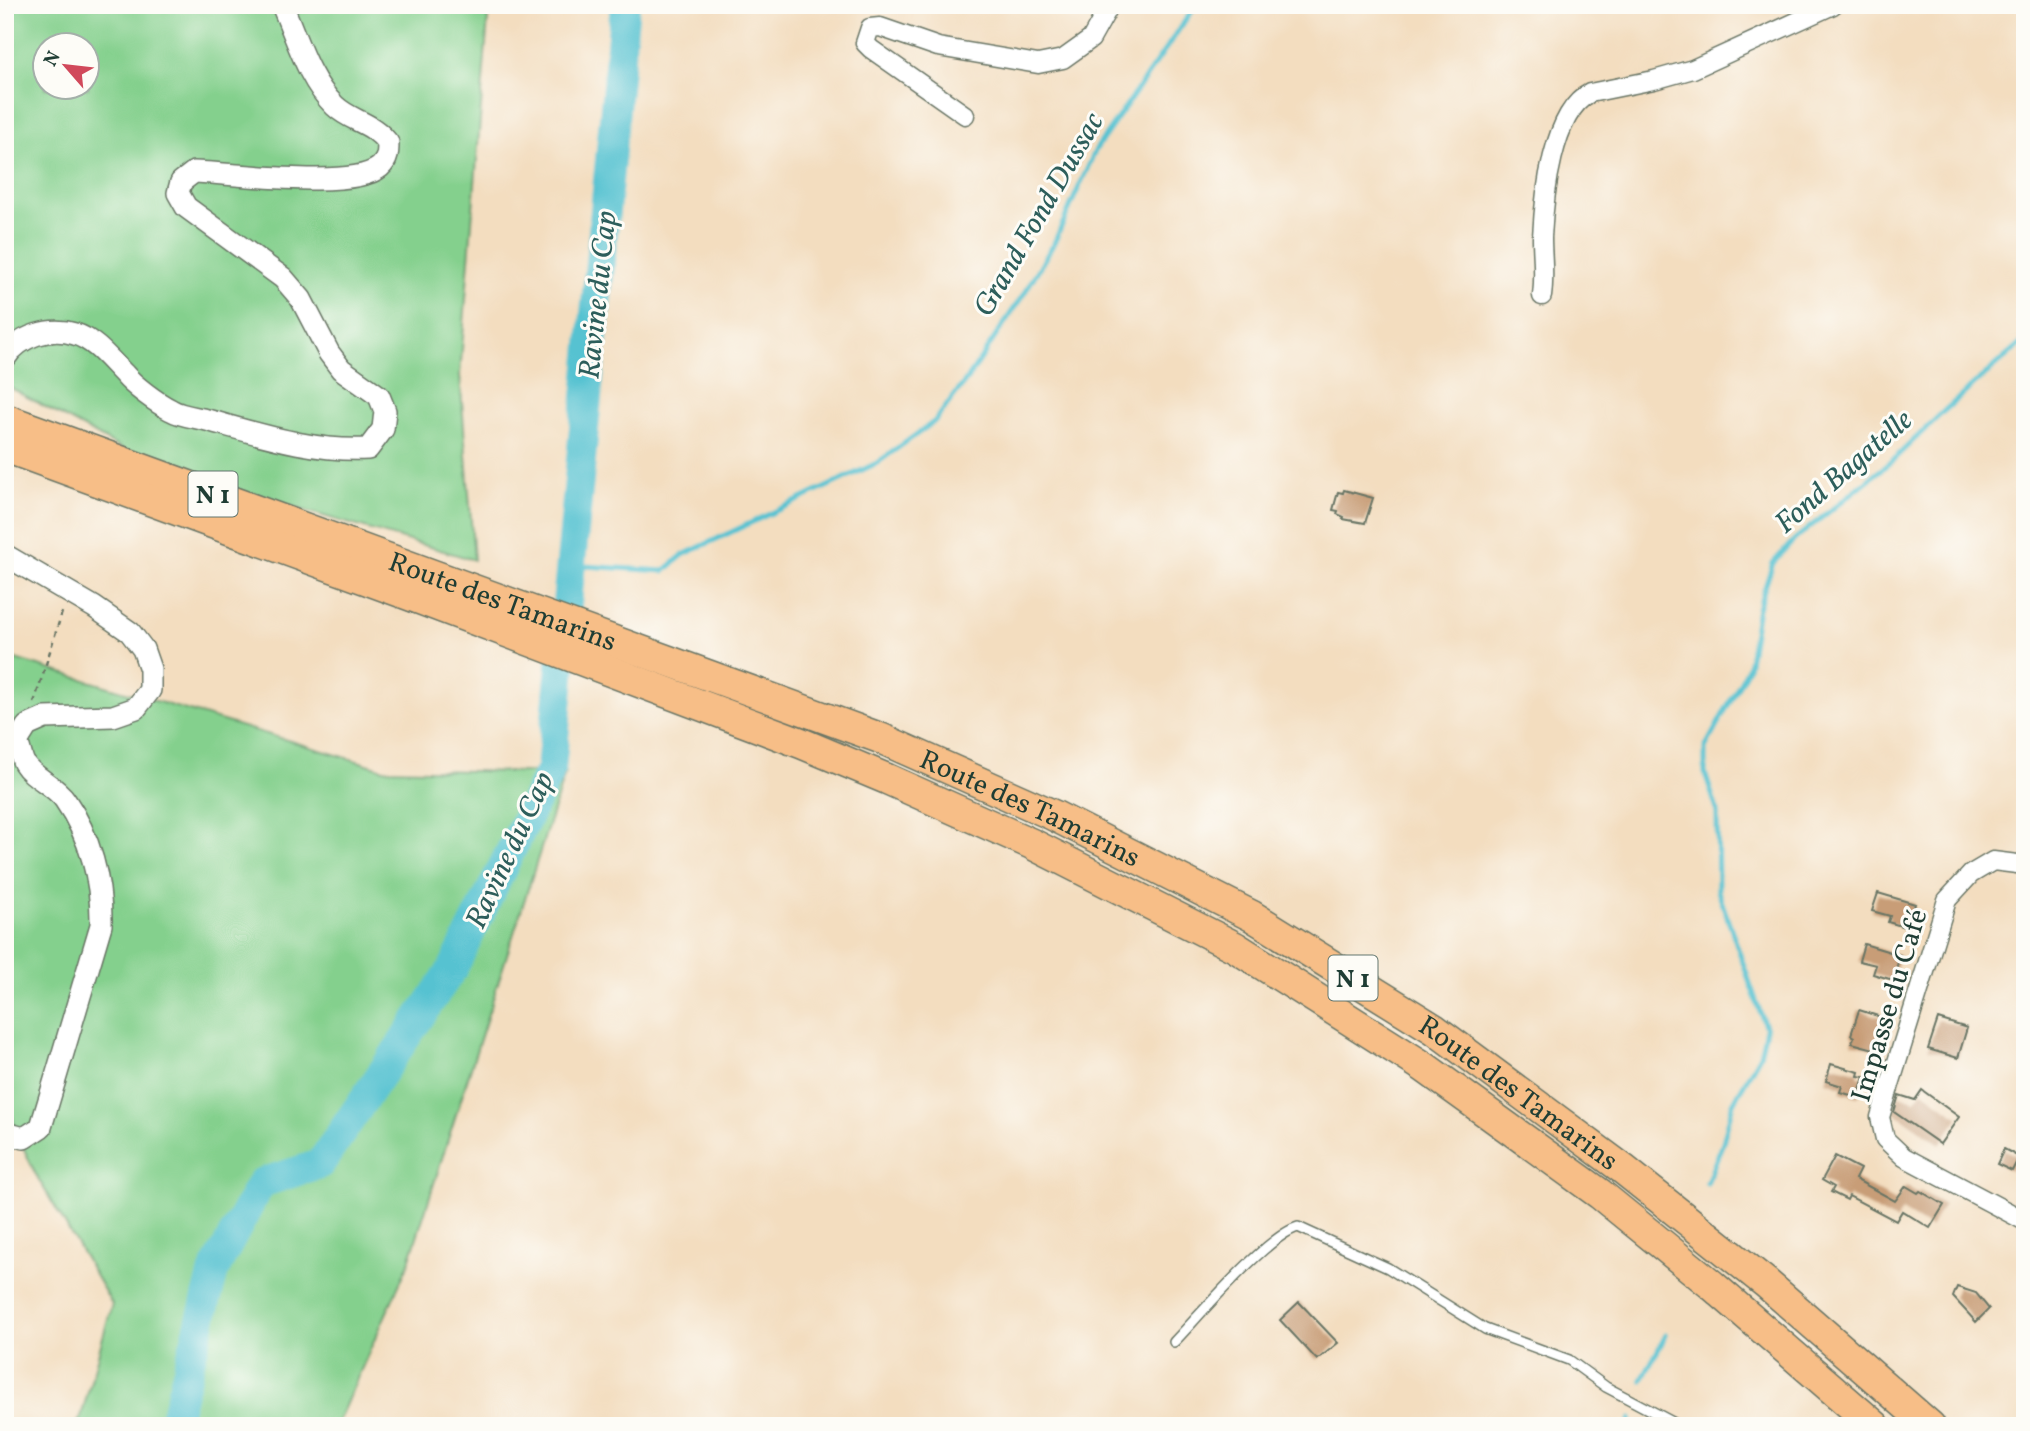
<svg xmlns="http://www.w3.org/2000/svg" width="2030" height="1431" viewBox="0 0 2030 1431" font-family="Vollkorn,serif">
<style>
.green{fill:#84d08d;stroke:#528660;stroke-width:2;fill-rule:evenodd}
.lines{fill:none;stroke-linecap:round;stroke-linejoin:round}
.stream{stroke:#57c2d1;stroke-width:5}
.river{stroke:#57c2d1;stroke-width:30}
.building{fill:#c89d77}
.service-casing{stroke:#697565;stroke-width:12}
.minor-casing{stroke:#697565;stroke-width:21}
.tertiary-casing{stroke:#697565;stroke-width:24}
.trunk-casing{stroke:#697565;stroke-width:33}
.path{stroke:#697565;stroke-width:2.5;stroke-dasharray:5 5;stroke-linecap:butt}
.service{stroke:#fff;stroke-width:9}
.minor{stroke:#fff;stroke-width:18}
.tertiary{stroke:#fff;stroke-width:21}
.trunk{stroke:#f7be87;stroke-width:30}
.labels{text-anchor:middle;stroke-width:6;stroke-linejoin:round;paint-order:stroke}
.shield{fill:#fdfcf7;stroke:#62766e;stroke-width:2}
.shield-label{font-size:26px;font-weight:bold;fill:#1f3d34}
.street-label{font-size:28px;fill:#1f3d34;stroke:#fdfcf7}
.water-label{font-size:30px;font-style:italic;fill:#2d5e5b;stroke:#fdfcf7}
</style>
<rect width="100%" height="100%" fill="#fdfcf7"/>
<filter id="ink" filterUnits="userSpaceOnUse"><feTurbulence type="fractalNoise" baseFrequency=".0143" numOctaves="2"/><feDisplacementMap in="SourceGraphic" scale="14" xChannelSelector="R" yChannelSelector="G"/><feConvolveMatrix kernelMatrix="1 2 1 2 8 2 1 2 1" color-interpolation-filters="sRGB"/></filter>
<filter id="wash" filterUnits="userSpaceOnUse"><feTurbulence type="fractalNoise" baseFrequency=".00686" numOctaves="4" result="noise"/><feDisplacementMap in="SourceGraphic" scale="28" xChannelSelector="R" yChannelSelector="G"/><feGaussianBlur stdDeviation="1.57" result="paint"/><feColorMatrix in="noise" values="0 0 0 0 0 0 0 0 0 0 0 0 0 0 0 0 0 1.4 0 .05"/><feComposite in="paint" operator="in"/></filter>
<g filter="url(#wash)">
<rect width="100%" height="100%" fill="#f3ddbf"/>
<path class="green" d="M5 5H489L460 375 474 560 155 467 5 385ZM46 46H88V88H46Z
M5 656 384 769 565 773 408 1265 336 1426H76L81 1417 112 1304 35 1173 18 1136 5 1093Z"/>
<g class="lines">
<path class="stream" d="M570 559 585 566 664 571 683 555 877 463 935 421 970 375 1025 292 1054 243 1096 149 1196 5
M1707 1183 1723 1142 1733 1103 1760 1055 1766 1029 1718 891 1717 810 1705 773V748L1748 668 1758 608 1773 563 1794 540 1894 459 1944 411 2025 340
M1642 1380 1666 1335
M1628 1426 1631 1419"/>
<path class="river" d="M173 1426 214 1271 261 1183 320 1164 453 968 551 769 625 5"/>
</g>
<g id="blocks">
<path class="building" d="M1344 490 1373 498 1365 523 1343 519 1344 517 1337 514 1338 511 1333 510 1338 492 1343 493Z
M1878 893 1915 904 1908 928 1888 922 1890 916 1872 911Z
M1864 944 1900 955 1893 980 1873 974 1876 965 1859 961Z
M1859 1010 1884 1018 1874 1049 1852 1043 1854 1037 1851 1035Z
M1938 1019 1967 1028 1958 1058 1928 1049Z
M1831 1064 1859 1072 1858 1076 1864 1077 1858 1097 1840 1092 1842 1086 1826 1081Z
M1922 1090 1959 1117 1940 1144 1894 1112 1899 1095 1915 1100Z
M2004 1149 2019 1157 2012 1171 1997 1164Z
M1835 1156 1860 1169 1855 1179 1895 1201 1906 1186 1918 1193 1920 1191 1944 1205 1930 1228 1902 1211 1896 1221 1849 1196 1847 1200 1831 1192 1834 1187 1822 1180Z
M1957 1287 1976 1293 1989 1309 1976 1322 1953 1297Z
M1299 1302 1338 1343 1317 1360 1280 1320Z"/>
</g>
</g>
<g filter="url(#ink)">
<use href="#blocks" fill-opacity="0" stroke="#697565" stroke-width="2"/>
<g class="lines">
<defs>
<path id="service" d="M1174 1342C1199 1316 1267 1236 1298 1227L1388 1268 1485 1329 1569 1360 1606 1387 1680 1426"/>
<path id="minor" d="M965 115 871 49 865 43 870 28 880 27 938 47 1038 64 1063 59 1091 39 1110 5
M1542 296C1545 273 1542 258 1542 237 1544 198 1552 112 1590 93L1654 80 1693 69 1833 5
M2025 865 1993 861 1971 874 1947 900 1880 1117 1885 1139 1904 1157 2025 1221"/>
<path id="tertiary" d="M5 358C19 336 50 326 75 334 95 340 110 360 124 374 134 386 157 403 171 410 181 416 195 417 207 420 259 434 313 452 368 449L383 429 385 411 379 396 341 369 329 353 301 299 283 278 186 207 178 193 181 182 194 172C232 173 353 190 380 167 388 160 388 152 388 143 371 121 352 122 335 106 308 80 297 39 282 5
M5 555 94 607 130 632 143 649 150 669V690L136 708 113 716 45 718 27 726 17 742C20 748 21 757 24 763 33 778 55 785 65 800 90 836 102 881 101 925L41 1127 24 1138 5 1133"/>
<g id="trunk">
<path id="s1" d="M5 419 880 738 1053 815 1252 916 1434 1029 1623 1169 1766 1283 1930 1426"/>
<path d="M5 447 409 595 801 743 887 779 1032 844 1235 947 1424 1067 1600 1194 1712 1285 1875 1426"/>
</g>
</defs>
<use href="#service" class="service-casing"/>
<use href="#minor" class="minor-casing"/>
<use href="#tertiary" class="tertiary-casing"/>
<use href="#trunk" class="trunk-casing"/>
<path class="path" d="M34 703 63 609"/>
<use href="#service" class="service"/>
<use href="#minor" class="minor"/>
<use href="#tertiary" class="tertiary"/>
<use href="#trunk" class="trunk"/>
</g>
</g>
<g class="labels">
<g class="shield">
<rect x="188.5" y="471.5" width="49" height="45" rx="5"/>
<rect x="1328.5" y="955.5" width="49" height="45" rx="5"/>
</g>
<g class="shield-label">
<text x="213" y="503">N 1</text>
<text x="1353" y="987">N 1</text>
</g>
<g class="street-label">
<text dy="10" stroke="none"><textPath href="#s1" startOffset="530">Route des Tamarins</textPath></text>
<text dy="10" stroke="none"><textPath href="#s1" startOffset="1097">Route des Tamarins</textPath></text>
<text transform="translate(1888 1005) rotate(-73)" y="10">Impasse du Café</text>
<text dy="10" stroke="none"><textPath href="#s1" startOffset="1664">Route des Tamarins</textPath></text>
</g>
<g class="water-label">
<text transform="translate(1038 214) rotate(-60)" y="10">Grand Fond Dussac</text>
<text transform="translate(597 295) rotate(-84)" y="10">Ravine du Cap</text>
<text transform="translate(1843 471) rotate(-41)" y="10">Fond Bagatelle</text>
<text transform="translate(509 850) rotate(-65)" y="10">Ravine du Cap</text>
</g>
</g>
<rect width="2030" height="1431" fill="none" stroke="#fdfcf7" stroke-width="28"/>
<g transform="translate(66 66) rotate(298)"><circle r="33" fill="#fdfcf7" stroke="#a4b0a9" stroke-width="2"/>
<path d="M0-5L12 26L0 18L-12 26Z" fill="#d1495b"/>
<text y="-10" font-size="19" font-weight="bold" text-anchor="middle" fill="#1f3d34">N</text>
</g>
</svg>
